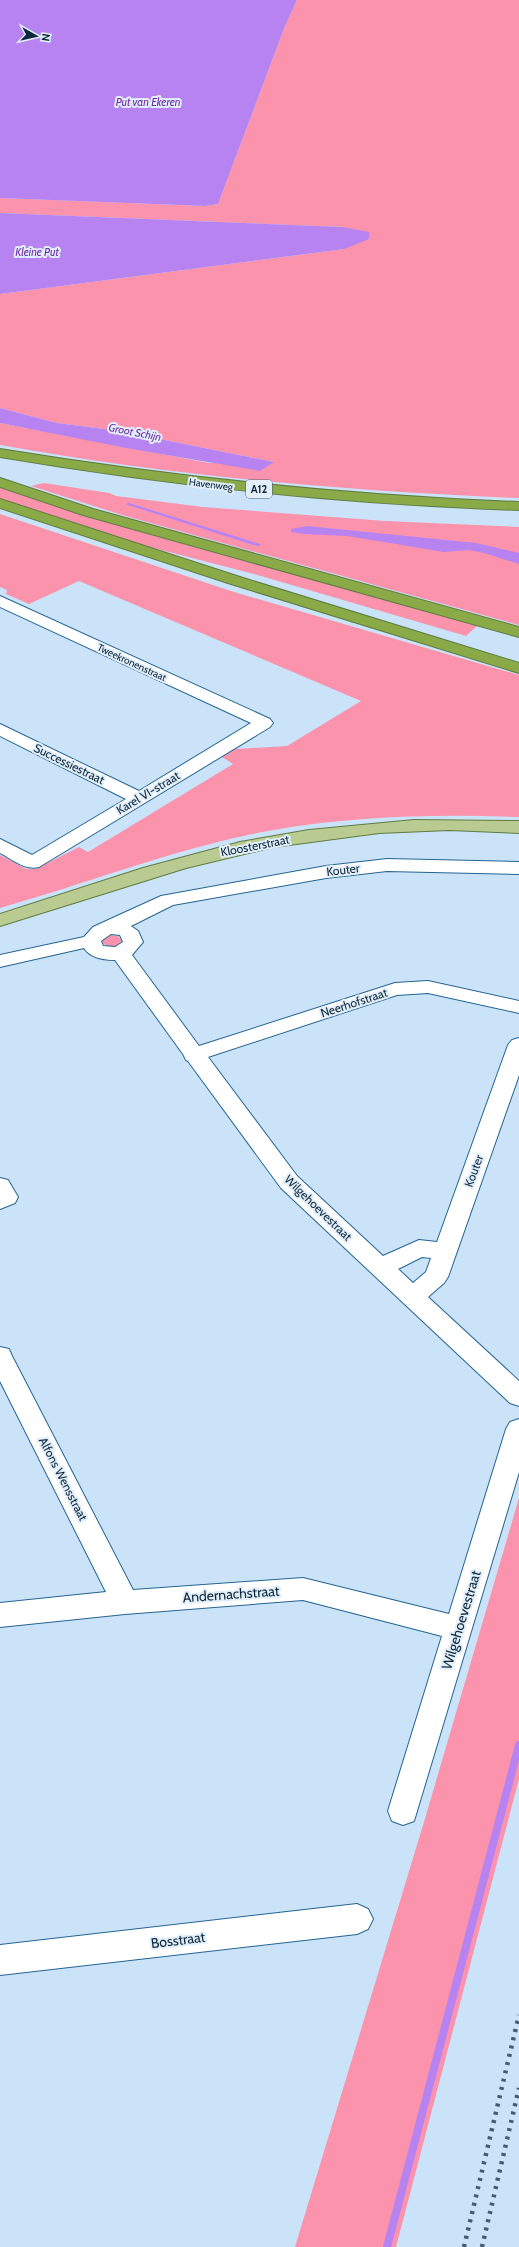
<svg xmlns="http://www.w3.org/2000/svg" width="519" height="2247" viewBox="0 0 519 2247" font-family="Cabin,sans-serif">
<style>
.green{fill:#fb93ad}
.water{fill:#b783f1}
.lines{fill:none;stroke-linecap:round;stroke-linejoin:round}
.stream{stroke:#b783f1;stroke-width:8}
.minor-casing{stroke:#246493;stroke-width:2}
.major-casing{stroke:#5e7c43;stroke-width:2}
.highway-casing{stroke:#5e7c43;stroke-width:2}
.minor{fill:#fff;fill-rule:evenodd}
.major{fill:#b9cb91;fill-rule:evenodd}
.highway{fill:#8aa947;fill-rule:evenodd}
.rail{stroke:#425d71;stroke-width:4.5;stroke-dasharray:3 5.5;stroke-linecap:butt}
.labels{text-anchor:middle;stroke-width:4;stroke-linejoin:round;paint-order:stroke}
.far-street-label{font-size:10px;fill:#0d283c;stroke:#e2eef9}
.far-water-label{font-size:11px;font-style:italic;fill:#7029aa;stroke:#e2eef9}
.shield{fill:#e2eef9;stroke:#4d6375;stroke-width:1}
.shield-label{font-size:11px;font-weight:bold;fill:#0d283c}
.street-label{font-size:12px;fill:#0d283c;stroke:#e2eef9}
.near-street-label{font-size:14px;fill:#0d283c;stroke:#e2eef9}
</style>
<rect width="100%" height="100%" fill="#cae3f8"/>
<path class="green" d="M297 0H519V498C345 491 172 476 0 445V423L209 463 274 462 120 431 57 423 0 408V294L344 249 342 227 0 213V198L205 206 218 204 285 26Z
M44 483 109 493 116 496 203 507 385 521 519 527V625L122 515 31 486Z
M0 487 152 535 478 625 466 636 254 574 134 543 0 499Z
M0 514 234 592 519 675V817C435 814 351 816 268 831 177 848 89 883 0 908V855L26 869H36L79 847 88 852 233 764 222 757 235 749 287 746 361 701 79 581 29 604 6 594 7 590 0 587Z
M109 935 118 936 122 941 116 946 110 947 102 943V939Z
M519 1498V1779L396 2247H295L424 1822Z"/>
<path class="water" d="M0 0H297L285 26 218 204 205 206 0 198Z
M0 213 342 227 369 232V239L344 249 0 294Z
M0 408 57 423 120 431 274 462 260 471 126 448 0 423Z
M129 503 260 544 261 545 257 546 125 504Z
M307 526 476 543 519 553V564L484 553 468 550 444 552 347 536 303 534 291 532V529Z"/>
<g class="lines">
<path class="stream" d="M387 2247 519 1745"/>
<defs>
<path id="minor" d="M0 596 270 719 273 723 270 727 39 867C25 871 12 859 0 853V839L32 855 126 799 0 736V724L139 791 251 723 0 607Z
M387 859 519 862V874L387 871 326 878 173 905 131 926 138 931 143 942 132 955 199 1046 395 983 428 981 519 1001V1013L428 993 397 995 208 1057 297 1176 383 1256 419 1240 437 1242 508 1045 512 1040 519 1038V1075L448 1277 444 1283 428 1297 519 1381V1406L510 1403 281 1188 188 1061 186 1060 183 1054 115 960C104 960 90 958 84 948L0 967V955L84 937 93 927 161 896 326 866ZM111 934 120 935 123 942 115 947 103 946 101 941ZM422 1257 431 1258 426 1272 413 1283 398 1269Z
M0 1178 8 1180 18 1197 15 1203 0 1209Z
M0 1347 9 1349 12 1356 133 1590 303 1578 449 1614 506 1429 510 1422 519 1419V1472L414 1821 403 1825 392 1821 388 1811 442 1636 303 1600 125 1614 0 1627V1603L106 1592 0 1381Z
M357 1904 368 1909 373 1919 368 1929 357 1934 0 1975V1945Z"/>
<path id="major" d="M414 820 519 821V833L449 830 379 833 274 847 186 868 0 926V914L143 868 240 842 309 830Z"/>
<path id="highway" d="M0 449C172 477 344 495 519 502V510C344 504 172 486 0 457Z
M0 478 93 509 519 627V637L83 515 0 487Z
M0 499 243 578 519 663V673L231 584 0 508Z"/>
</defs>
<use href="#minor" class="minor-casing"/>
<use href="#major" class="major-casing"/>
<use href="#highway" class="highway-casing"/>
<use href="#minor" class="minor"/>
<use href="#major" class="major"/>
<use href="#highway" class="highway"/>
<path class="rail" d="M464 2247 519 2015
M482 2247 519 2088"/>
</g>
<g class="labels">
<g class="far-street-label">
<text transform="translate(211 484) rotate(7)" y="4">Havenweg</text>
<text transform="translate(132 662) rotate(25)" y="4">Tweekronenstraat</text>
</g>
<g class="far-water-label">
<text x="148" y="106">Put van Ekeren</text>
<text x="37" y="256">Kleine Put</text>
<text transform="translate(135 432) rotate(11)" y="4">Groot Schijn</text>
</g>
<rect class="shield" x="246" y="480" width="26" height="18" rx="3"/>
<g class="shield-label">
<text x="259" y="493">A12</text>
</g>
<g class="street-label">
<text transform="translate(69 764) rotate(26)" y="4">Successiestraat</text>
<text transform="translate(148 793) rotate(-31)" y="4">Karel VI-straat</text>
<text transform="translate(255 846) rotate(-11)" y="4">Kloosterstraat</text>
<text transform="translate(343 870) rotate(-7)" y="4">Kouter</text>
<text transform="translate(354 1003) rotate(-18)" y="4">Neerhofstraat</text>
<text transform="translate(474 1171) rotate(-70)" y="4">Kouter</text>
<text transform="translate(318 1208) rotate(44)" y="4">Wilgehoevestraat</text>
<text transform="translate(63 1479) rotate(63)" y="4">Alfons Wensstraat</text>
</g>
<g class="near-street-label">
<text transform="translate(231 1594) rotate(-4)" y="5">Andernachstraat</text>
<text transform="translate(461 1620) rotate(-73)" y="5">Wilgehoevestraat</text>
<text transform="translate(178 1940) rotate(-7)" y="5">Bosstraat</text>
</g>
</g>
<g transform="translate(36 36) rotate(98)" stroke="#e2eef9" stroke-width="3" paint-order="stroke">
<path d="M0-3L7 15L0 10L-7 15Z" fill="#0d283c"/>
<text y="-6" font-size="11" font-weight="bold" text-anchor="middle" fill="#0d283c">N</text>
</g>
</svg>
